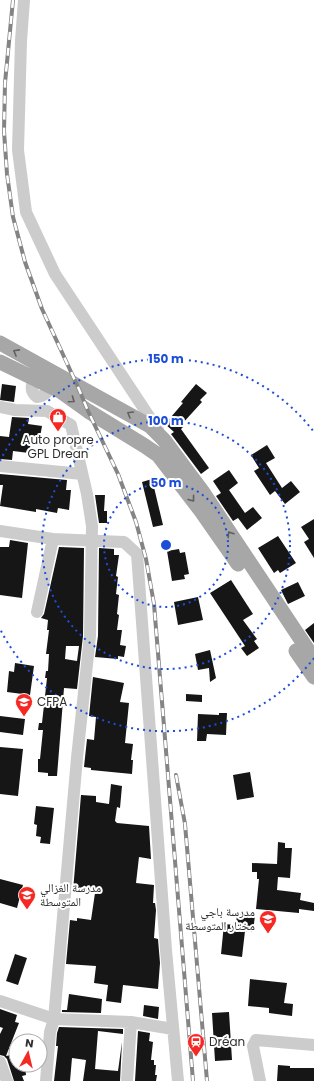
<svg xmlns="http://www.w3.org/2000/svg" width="314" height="1081" viewBox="0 0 314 1081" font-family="Poppins,'Noto Naskh Arabic',sans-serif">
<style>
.building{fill:#161616;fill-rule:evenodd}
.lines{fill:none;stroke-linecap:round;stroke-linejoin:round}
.minor{stroke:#ccc;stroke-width:12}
.major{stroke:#a7a7a7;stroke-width:15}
.rail-casing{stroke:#848484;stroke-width:4}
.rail{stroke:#fff;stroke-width:2.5;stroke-dasharray:8;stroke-linecap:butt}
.oneway{stroke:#5f5f5f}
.ring{fill:none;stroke:#1d4ed8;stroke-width:2;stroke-dasharray:2 4}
.labels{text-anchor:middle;stroke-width:4;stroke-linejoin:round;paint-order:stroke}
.poi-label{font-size:12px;fill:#2f2f2f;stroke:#fff;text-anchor:start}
.centre{fill:#1d4ed8;stroke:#fff;stroke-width:2}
.ring-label{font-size:12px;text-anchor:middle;font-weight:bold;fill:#1d4ed8;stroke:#fff;stroke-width:4;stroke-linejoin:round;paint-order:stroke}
</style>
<rect width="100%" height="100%" fill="#fff"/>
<path class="building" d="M2 384 16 386 14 402 0 400Z
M196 384 207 393 200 400 202 402 182 424 184 426 181 429 209 468 201 474 171 434 174 432 165 424 183 403 181 402Z
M12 417 29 418 28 424 42 426 39 443 31 442 29 453 13 451 12 460 0 459V436L9 437Z
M267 445 275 458 266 463 282 488 291 481 300 492 285 504 275 491 270 495 254 471 259 468 251 455Z
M229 470 238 483 229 490 245 513 253 507 262 518 247 530 238 518 233 521 216 496 221 493 213 481Z
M0 474 67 480 66 490H71L69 510 58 508 57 513 36 509V512L0 506 3 485H0Z
M152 479 163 525 153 527 142 482Z
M95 495H105L104 511H107V523H99Z
M314 519V558L304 542 309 539 301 527Z
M278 536 296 563 280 573 278 570 274 573 258 548Z
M10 540 28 543 22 598 0 595V547H9Z
M59 547 84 548 83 636 77 689 64 688 57 776H48V773L38 772V759H40L43 730H38L39 723H42L47 678H45L46 671H48L49 654H46L49 630H47L48 620 41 618 44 614ZM66 646H79L77 661 65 659Z
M99 548 114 549V555H119L116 576 118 577 116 594 119 595 117 614 119 615 117 630H122L120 645 126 646 124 657 118 656V659L95 657 98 636Z
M179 549 180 553 185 552 189 574 184 575 185 579 172 581 167 551Z
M231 580 253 614 243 620 257 639 254 641 259 648 247 656 241 648 245 646 210 593Z
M298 582 305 596 288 604 281 590Z
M198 597 203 620 178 625 174 602Z
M314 623V643L305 630Z
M210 650 216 678 210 682 209 668 198 670 195 654Z
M15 663 34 666 30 695 7 692 9 671 14 672Z
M94 667 93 677 124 683 120 702 129 703 125 743 133 744 131 760H133L132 774 91 770V768L84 767 87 739 94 740 96 717 89 716Z
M186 694 202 695V702L186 701Z
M219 713H227L226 735 207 734 206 741H197L198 714 219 715Z
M0 716 25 719 23 735 0 732Z
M0 747 23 749 18 796 0 794Z
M250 772 254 797 237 800 233 775Z
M111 784 122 786 120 808 117 807 115 821 117 823 149 826 151 859 139 857 136 883 154 885 153 903H155L156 910 154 938 158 939 160 963 158 989 123 985 121 1003 106 1001 108 985 94 983 96 966 66 964 70 920 77 921V918L91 920 95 893 73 891 81 795 96 796V802L109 804Z
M36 806 54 808 50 844 40 843 41 837 36 836 37 825 34 824Z
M278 842 285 843V848H292L290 878 278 877 277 890 301 893 300 900 314 903V911L299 909V913L256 909 259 879H257V872H252V863L277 864Z
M0 879 23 885 17 908 0 903Z
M237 913 255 915 253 932 245 931 242 957 221 954 224 924 236 925Z
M15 954 27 958 18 985 6 981Z
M250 979 287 983 284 1003 293 1004 292 1016 269 1013V1008L248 1006Z
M69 994 102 999 101 1013 62 1012V1010H67Z
M144 1005 159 1007 158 1019 143 1016Z
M0 1009 17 1015 15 1022 19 1023 6 1056 16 1054V1065H25L26 1075 22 1076 24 1081H14L7 1059 4 1056 0 1055V1034L3 1028 0 1027Z
M229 1012 232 1060 215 1061 212 1013Z
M59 1027 123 1029V1034L98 1031 95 1069 118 1071 122 1042 120 1081H83L86 1060 72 1058 70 1081H54L58 1046H56L57 1033Z
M138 1031 150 1033 149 1041 153 1042 151 1060H154V1065H156L155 1075H157L156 1081H135Z
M278 1065 290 1066V1068H314V1081H277Z"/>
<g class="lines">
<path class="minor" d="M24 0 21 41 18 150 26 212 55 274 158 430
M40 371C33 380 27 389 37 397 48 396 50 388 52 378
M0 407 15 410 47 411 71 425 87 494 92 526 90 636 77 758 54 1019 50 1032 46 1081
M0 466 82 474
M0 531 53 539 124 542 137 554 166 950 178 1081
M37 612 53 539
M0 1001 54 1019 131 1022 173 1029
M0 1062 7 1081
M127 1081 131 1022
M260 1081 253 1046 256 1040 314 1045"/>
<path class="major" d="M0 343 150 426 164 440 202 491 314 659
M0 362 60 391 88 411 145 446 158 455 201 511 238 564
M296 651 314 677"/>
<defs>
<path id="rail" d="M13 0 5 83 4 131 7 174 13 217 25 262 42 309 78 387 88 411 118 474 136 522 146 559 154 604 193 1081
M176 775 185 824 207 1081"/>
</defs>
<use href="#rail" class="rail-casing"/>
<use href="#rail" class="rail"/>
</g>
<defs><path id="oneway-chevron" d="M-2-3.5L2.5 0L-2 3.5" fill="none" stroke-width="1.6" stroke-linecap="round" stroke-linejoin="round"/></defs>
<g class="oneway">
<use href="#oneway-chevron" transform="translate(16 352) rotate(-151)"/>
<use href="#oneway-chevron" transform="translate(72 400) rotate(35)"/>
<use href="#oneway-chevron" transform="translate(130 414) rotate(-150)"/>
<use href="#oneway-chevron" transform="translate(192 499) rotate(53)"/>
<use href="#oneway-chevron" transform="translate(230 534) rotate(-124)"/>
</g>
<g class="ring">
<circle cx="166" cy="545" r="62"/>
<circle cx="166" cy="545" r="124"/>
<path d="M314 658A186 186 0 0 1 0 629M0 461A186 186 0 0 1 314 432"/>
</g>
<defs>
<symbol id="shop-pin" viewBox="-11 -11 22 30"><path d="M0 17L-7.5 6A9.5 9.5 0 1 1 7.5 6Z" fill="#f52823" stroke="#fff"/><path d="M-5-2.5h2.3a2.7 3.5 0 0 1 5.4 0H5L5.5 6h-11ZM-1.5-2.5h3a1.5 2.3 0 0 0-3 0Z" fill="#fff"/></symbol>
<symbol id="university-pin" viewBox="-11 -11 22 30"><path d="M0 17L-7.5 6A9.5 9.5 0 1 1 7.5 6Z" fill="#f52823" stroke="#fff"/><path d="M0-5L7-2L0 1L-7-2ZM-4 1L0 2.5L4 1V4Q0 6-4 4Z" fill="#fff"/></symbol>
<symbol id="school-pin" viewBox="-11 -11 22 30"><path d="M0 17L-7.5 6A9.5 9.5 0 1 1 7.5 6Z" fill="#f52823" stroke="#fff"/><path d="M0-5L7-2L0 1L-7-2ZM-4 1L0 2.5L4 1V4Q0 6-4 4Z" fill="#fff"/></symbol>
<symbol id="station-pin" viewBox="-11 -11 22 30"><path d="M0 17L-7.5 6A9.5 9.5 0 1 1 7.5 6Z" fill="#f52823" stroke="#fff"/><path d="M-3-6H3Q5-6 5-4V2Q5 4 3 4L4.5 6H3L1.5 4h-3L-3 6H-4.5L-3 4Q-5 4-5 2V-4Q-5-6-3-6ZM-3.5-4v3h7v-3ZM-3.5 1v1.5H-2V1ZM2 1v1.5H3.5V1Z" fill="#fff"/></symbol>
</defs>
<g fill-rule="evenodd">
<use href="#shop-pin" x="48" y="407" width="20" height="27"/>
<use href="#university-pin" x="14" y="692" width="20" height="27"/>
<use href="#school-pin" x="17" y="885" width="20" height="27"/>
<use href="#school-pin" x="258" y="909" width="20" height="27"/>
<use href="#station-pin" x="186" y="1032" width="20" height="27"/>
</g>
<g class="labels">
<g class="poi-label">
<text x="58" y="444" text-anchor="middle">Auto propre<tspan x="58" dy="14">GPL Drean</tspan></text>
<text x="37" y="706">CFPA</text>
<text x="40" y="892">مدرسة الغزالي<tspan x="40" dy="14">المتوسطة</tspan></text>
<text x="255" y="916" text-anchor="end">مدرسة باجي<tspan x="255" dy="14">مختار المتوسطة</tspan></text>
<text x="209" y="1046">Dréan</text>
</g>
</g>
<circle cx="166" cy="545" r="6" class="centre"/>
<g class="ring-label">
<text x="166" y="363">150 m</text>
<text x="166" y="425">100 m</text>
<text x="166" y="487">50 m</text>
</g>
<g transform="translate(28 1053) rotate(8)"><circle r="19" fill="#ffffff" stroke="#acacac"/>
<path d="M0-3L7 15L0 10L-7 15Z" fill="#f52823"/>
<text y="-6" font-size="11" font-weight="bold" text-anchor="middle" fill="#2f2f2f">N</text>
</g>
</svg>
